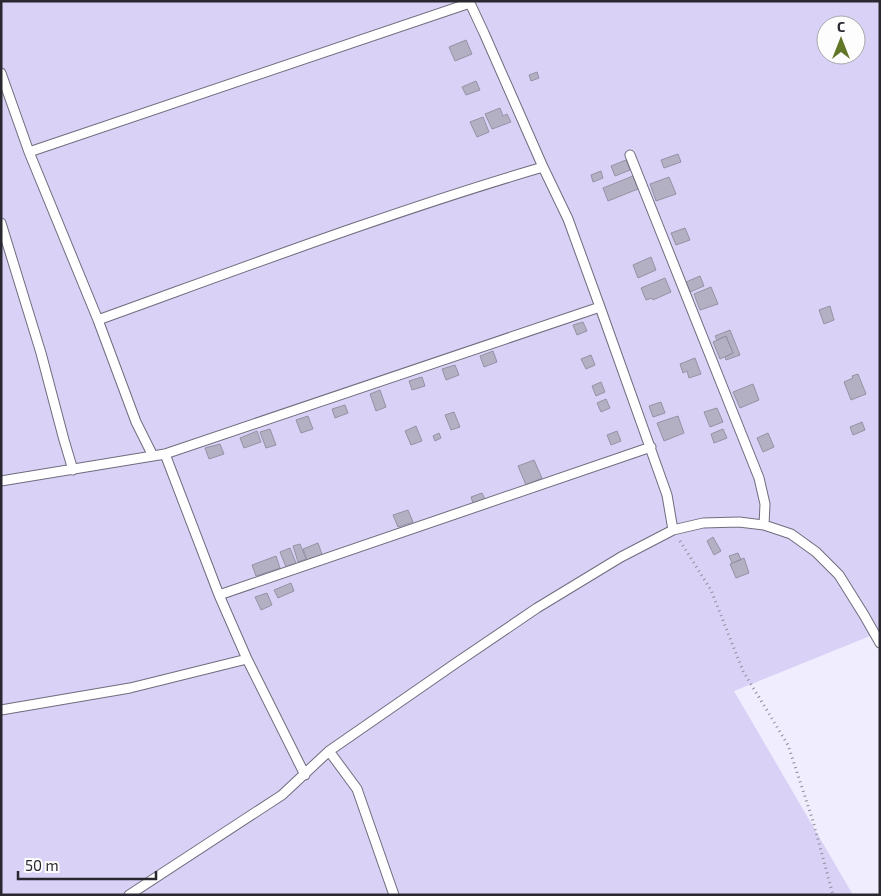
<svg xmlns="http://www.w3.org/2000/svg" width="881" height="896" viewBox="0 0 881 896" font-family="'Exo 2',sans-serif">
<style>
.green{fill:#d9d1f6;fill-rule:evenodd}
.building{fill:#b4b0c4;stroke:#9692a5}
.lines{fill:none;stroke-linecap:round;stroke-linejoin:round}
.lane-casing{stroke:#706c7e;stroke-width:11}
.path{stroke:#918e9b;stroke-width:3;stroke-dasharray:1 4;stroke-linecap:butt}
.lane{stroke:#fff;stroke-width:9}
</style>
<rect width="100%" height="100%" fill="#f0edfe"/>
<path class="green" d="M1 1H880V632L734 691 853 895H1ZM826 25H856V55H826Z"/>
<path class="building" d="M466 40 472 54 455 61 449 47Z
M537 72 539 78 531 81 529 75Z
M476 81 480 90 466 95 462 87Z
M500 108 503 116 507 114 511 122 492 129 485 114Z
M483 117 489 132 477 137 470 122Z
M678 154 681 162 664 168 661 160Z
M626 160 630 170 615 176 611 166Z
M601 171 603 178 593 182 591 175Z
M633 176 638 189 608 201 603 188Z
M669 177 676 194 656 201 650 184Z
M685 228 690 240 676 245 671 233Z
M651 257 656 270 638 278 633 265Z
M700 276 704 286 690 292 686 282Z
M665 278 671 292 653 300 652 298 646 300 641 288Z
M711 287 718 304 700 310 694 294Z
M830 306 834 320 824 324 819 310Z
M583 322 587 331 577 335 573 325Z
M730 330 740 355 726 360 725 357 733 353 726 336 717 340 715 336Z
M726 336 733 353 720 359 713 342Z
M493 351 497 362 484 367 480 356Z
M591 355 595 365 586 369 581 359Z
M695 358 701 374 689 378 687 371 683 373 680 364Z
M455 365 459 375 446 380 442 369Z
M858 374 866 394 851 400 844 382 853 378 852 376Z
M422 377 425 386 412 390 409 381Z
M601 382 605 392 596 396 592 386Z
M753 384 759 400 740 408 733 392Z
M380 390 386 407 376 411 370 394Z
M606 399 610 408 601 412 597 403Z
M661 402 665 413 653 417 649 406Z
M345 405 348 413 335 418 332 409Z
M717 408 723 422 710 427 704 412Z
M454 412 460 427 451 430 445 415Z
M308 416 313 429 301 433 296 420Z
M678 416 684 433 664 441 657 423Z
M862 422 865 430 853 435 850 427Z
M416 426 422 441 411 445 405 431Z
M270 429 276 445 266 448 260 432Z
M723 429 727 438 714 443 711 434Z
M257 431 261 442 244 448 240 438Z
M617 431 621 441 611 445 607 435Z
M439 433 441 438 435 441 433 436Z
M768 433 774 447 763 452 757 438Z
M220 444 224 454 209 459 205 448Z
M534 460 542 478 526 485 518 466Z
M482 493 486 501 474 506 471 497Z
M408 510 413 522 398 527 393 515Z
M713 537 721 551 714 555 707 541Z
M318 543 323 557 308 563 303 549Z
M300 544 306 559 298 562 293 546Z
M290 548 296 563 286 567 280 552Z
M738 553 741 560 732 563 729 556Z
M276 556 280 568 256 576 252 565Z
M744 558 749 573 736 578 730 564Z
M291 583 294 591 278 598 274 590Z
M267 593 272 605 261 610 255 597Z"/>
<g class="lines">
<defs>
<path id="lane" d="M469 1 484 33 543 167 568 219 600 307 667 495 673 530
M1 73 29 152 98 320 136 422 153 456
M29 152 470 3
M1 223 41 353 64 440 73 470
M98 320C245 267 393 211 543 167
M165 454 219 595 247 659 305 775
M1 481 165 454 600 307
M764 525 791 534 816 552 839 575 864 615 880 643
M219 595 651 447
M1 710 130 688 247 659
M329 751 357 789 394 895
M129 895 282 795 329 751 456 663 537 608 621 557 673 530 703 523 739 522 764 525 765 504 759 478 630 155"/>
</defs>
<use href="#lane" class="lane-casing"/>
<path class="path" d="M680 541 711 590 743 671 788 745 813 821 833 895"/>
<use href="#lane" class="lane"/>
</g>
<rect width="881" height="896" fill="none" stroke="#29272f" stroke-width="5"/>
<g transform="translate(841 40)"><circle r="24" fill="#fdfdfd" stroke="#a8a7ab"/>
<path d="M0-4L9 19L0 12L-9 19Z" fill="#617626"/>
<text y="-8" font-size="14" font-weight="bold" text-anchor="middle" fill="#29272f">С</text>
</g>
<path d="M18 871v8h138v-8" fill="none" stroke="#29272f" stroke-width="2.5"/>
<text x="25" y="871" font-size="15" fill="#29272f" stroke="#fdfdfd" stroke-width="4" paint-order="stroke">50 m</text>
</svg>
